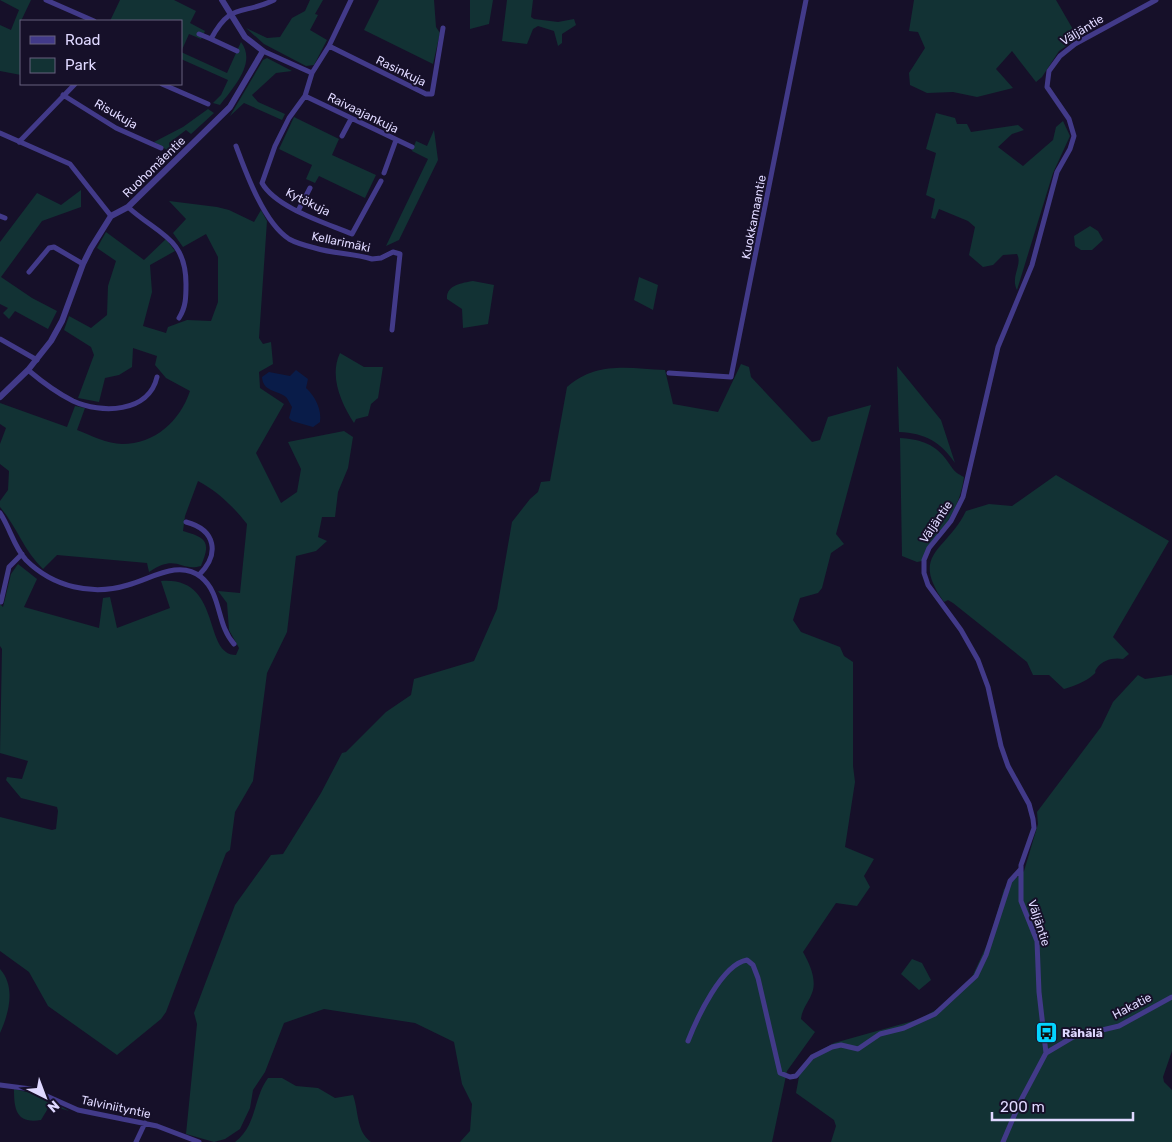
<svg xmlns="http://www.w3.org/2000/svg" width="1172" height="1142" viewBox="0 0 1172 1142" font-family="Rubik,sans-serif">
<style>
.green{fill:#123234}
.water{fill:#091c49}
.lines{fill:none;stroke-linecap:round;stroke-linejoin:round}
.minor{stroke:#423a89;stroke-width:5}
.tertiary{stroke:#423a89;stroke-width:6}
.labels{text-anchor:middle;stroke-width:4;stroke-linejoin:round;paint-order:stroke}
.street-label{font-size:12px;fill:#dfd8ff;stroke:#161029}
.poi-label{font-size:12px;font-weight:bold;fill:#dfd8ff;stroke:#161029;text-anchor:start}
</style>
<rect width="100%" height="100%" fill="#161029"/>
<path class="green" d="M0 0H31L21 21V75L0 71V25L11 30 19 10Z
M120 0H174L196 11 190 23 205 31 201 39 189 34 181 52V21H110Z
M310 0H323L315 14 318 15 310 30 327 40 314 65 306 66 264 44 246 28 267 38 280 37 292 18 305 11Z
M379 0H434L436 27 440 33 433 64 364 30Z
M470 0H493L489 24 470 29Z
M507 0H533L531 17 534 19 558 22 574 19 576 25 562 34V43L558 46 554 31 538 26 533 29 527 44 502 41Z
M914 0H1056L1078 38 1059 51 1042 77 1036 82 1012 51 996 69 1013 88 977 97 953 92 927 93 910 85 909 73 925 48 918 32 909 31Z
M241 42C257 63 233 88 220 105L213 103 221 95 228 80 181 59V52L227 73Z
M267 58 292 71 276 73 252 95 258 102 285 114 282 120 244 103 230 116 263 60Z
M208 109 214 113 191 134 186 130 169 143 175 151 172 153 154 142 183 127Z
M936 113 955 118 957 124H967L971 132 1018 125 1024 130 1012 134 998 147 1023 166 1053 140 1056 127 1063 121 1070 136 1053 173 1017 290C1010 276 1023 265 1017 254L1003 255 993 265 983 267 969 255 975 227 968 221 939 209 935 219 931 218 935 199 926 195 936 153 926 149Z
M294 117 339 139 332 155 376 175 365 198 319 176 315 183 306 179 312 165 279 149Z
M434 130 438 160 399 240 386 246 428 159 412 151 416 141 427 146Z
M81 190V207L42 221 1 277 32 298 57 311 48 329 15 311 9 319 3 313 8 308 0 304V242L37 193 61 205Z
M169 201 217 207 229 210 254 222 261 210 267 221 259 338 263 344 271 342 273 364 259 372 260 388 284 404 256 453 281 503 297 492 301 469 288 442 344 431 353 437 348 468 338 492 335 517H322L318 537 327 541 316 551 296 556 287 632 267 673 253 781 235 812 230 850 226 853 166 1012 161 1019 117 1055 48 1006 29 972 0 951V817L52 830 56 829 58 811 57 807 21 798 6 780 7 777 22 779 28 761 0 753 2 649 0 646V604L3 607 11 574 18 564 37 579 24 607 99 628 103 598 110 597 117 628 170 608 161 581C223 576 202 655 236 655L239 648 229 630 227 603 218 591 240 593 247 524C232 505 218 492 198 481L185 516 183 531C207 538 211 542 201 566 180 572 177 553 149 572L147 563 57 555 43 569C24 551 17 527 0 507V501L8 490 9 471 0 464V444L6 428 0 424V403L67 427 75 406 85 408 77 430C90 435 108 444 122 444 155 444 180 421 190 391L166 378 155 365 157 356 133 348 132 367 119 375 105 378 99 402 78 398 94 355 91 347 64 330 69 316 91 328 107 315 108 286 116 261 97 248 106 232 144 260 166 239 175 251 150 265 152 292 143 326 166 333 168 327 187 320 211 321 218 302V257L206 234 183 247 173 233 186 219Z
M1090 226 1098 231 1103 240 1092 250H1081L1075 246 1074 236Z
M639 277 658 285 653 310 634 300Z
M473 281 494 285 488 324 463 328 462 309 447 299C446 285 462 283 473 281Z
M340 353 364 367H383L378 398 371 404 368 416 356 419 354 423C341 403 329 376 340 353Z
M741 364 749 367 751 377 812 442 820 440 828 417 871 405 836 534 844 544 831 553 822 588 818 593 800 598 793 620 801 632 840 647 844 656 853 662V766L855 782 845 847 874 859 864 876 870 887 857 906 836 903 803 952C809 963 816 977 813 990 810 1001 802 1008 801 1019L815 1032 787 1071 772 1142H460L470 1131 472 1104 462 1084 454 1042 415 1023 324 1009 284 1023 265 1072 253 1090 250 1108 240 1129 225 1139 214 1142 186 1134 197 1024 194 1013 235 905 271 855 283 854 321 793 342 753 346 752 386 712 411 695 414 679 474 661 497 609 512 522 530 499 538 492 541 482 550 481 567 387C596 361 629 368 665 370L673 404 718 412Z
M897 366 941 420 955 463C941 442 925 433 899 432Z
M900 438C917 439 934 443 945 458 953 468 952 471 964 477 960 510 940 534 922 561L917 562 902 556Z
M1056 475 1169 541 1113 637 1129 654 1123 659C1114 657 1102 660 1097 668 1093 673 1098 671 1093 675 1087 681 1072 687 1064 689L1049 675H1033L1027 662 953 603 948 600 944 602C909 553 947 551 966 511L989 504 1012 506Z
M1138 675 1145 679 1172 675V1051L1163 1077 1164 1082 1172 1090V1142H831L836 1126 834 1120 796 1093 800 1071 816 1053 834 1043 920 1019 939 1008 972 977 990 938 1004 889 1024 871 1038 824 1037 812 1101 727 1113 702Z
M912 959 922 963 931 980 919 990 901 974Z
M0 969C16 987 9 1013 0 1033Z
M268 1078H282L296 1086 318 1088 335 1098 353 1095C359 1112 356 1131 371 1142H235C257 1126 253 1098 268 1078Z
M14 1089 40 1095 69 1111 50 1105 41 1120C16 1124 14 1109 14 1089Z"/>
<path class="water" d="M296 370 308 379 306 388C315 396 322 410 320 422L313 427 292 421 289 418 292 407C290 404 288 399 286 397 277 390 263 392 262 377L269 372 290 376Z"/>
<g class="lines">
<path class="minor" d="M46 0 94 21
M351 0 329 46 312 73 305 96 289 118 275 146 262 183C276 208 326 223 352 234L381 181
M199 34 211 39C231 1 242 16 274 0
M211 39 237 51
M329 46 426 94H432L443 28
M263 51 312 73
M162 84 208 104
M63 95 116 128 161 148
M305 96 412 147
M0 133 70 164 111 216
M342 136 351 119
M19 142 75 84
M236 146C246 173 264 223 289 239 296 243 307 246 315 248 334 254 353 253 372 259L381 258 393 252 400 254 392 330
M384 173 396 140
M128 207C157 234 186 237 186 284 186 297 186 307 179 318
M298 211 310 188
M0 216 5 218
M29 272 49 248 54 247 83 264
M0 339 37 360
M28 370C41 381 57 393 73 401 101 414 149 413 157 377
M669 373 731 377 806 0
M0 513C10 528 14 547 26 560 53 587 92 596 128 585 151 579 179 559 201 577 222 594 216 624 234 644
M186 522C216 530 220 554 199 575
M1 602 9 567 22 554
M688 1041C697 1018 722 964 747 960L753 965 758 978 780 1073 790 1077 796 1076 812 1057 832 1047 841 1045 858 1049 880 1034 904 1028 935 1014 976 976 986 955 1010 881 1020 870
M1046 1053 1073 1037 1119 1026 1172 997
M0 1085 31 1089 78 1110 157 1126 199 1142
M136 1142 145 1123
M1003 1142 1020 1102 1046 1053 1039 992 1037 941 1021 901V865L1034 828 1033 819 1029 804 1008 766 1001 746 988 687 978 660 961 630 928 585 924 573V560L929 548 951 521 963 497 998 347 1032 265 1057 172 1070 149 1074 136 1069 119 1047 87 1049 71 1060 56 1075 44 1156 0"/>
<path class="tertiary" d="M0 397 28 370 51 341 62 321 83 264 91 248 111 216 128 207 230 107 263 51 245 37 222 0"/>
</g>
<defs>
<symbol id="bus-square" viewBox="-11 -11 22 22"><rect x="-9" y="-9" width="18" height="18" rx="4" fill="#04d4ff" stroke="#161029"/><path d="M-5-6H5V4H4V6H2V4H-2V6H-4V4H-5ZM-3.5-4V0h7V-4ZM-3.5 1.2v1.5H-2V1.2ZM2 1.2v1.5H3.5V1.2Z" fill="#111"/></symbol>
</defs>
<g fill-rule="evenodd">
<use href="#bus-square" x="1034" y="1020" width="25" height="25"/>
</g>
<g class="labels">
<g class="street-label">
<text transform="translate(1082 30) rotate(-31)" y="4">Väljäntie</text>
<text transform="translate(401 71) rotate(26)" y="4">Rasinkuja</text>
<text transform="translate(363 113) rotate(26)" y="4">Raivaajankuja</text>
<text transform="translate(116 114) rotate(30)" y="4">Risukuja</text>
<text transform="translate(154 167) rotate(-44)" y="4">Ruohomäentie</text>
<text transform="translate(308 202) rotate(26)" y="4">Kytökuja</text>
<text transform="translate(754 217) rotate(-79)" y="4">Kuokkamaantie</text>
<text transform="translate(341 242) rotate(12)" y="4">Kellarimäki</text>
<text transform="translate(936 522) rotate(-56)" y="4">Väljäntie</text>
<text transform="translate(1039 923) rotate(72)" y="4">Väljäntie</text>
<text transform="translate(1132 1006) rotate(-27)" y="4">Hakatie</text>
<text transform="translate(116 1107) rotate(12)" y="4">Talviniityntie</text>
</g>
<g class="poi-label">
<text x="1062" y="1037">Rähälä</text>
</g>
</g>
<rect x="20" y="20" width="162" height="65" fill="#161029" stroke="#66607f"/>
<rect x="30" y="36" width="25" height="8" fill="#423a89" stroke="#66607f"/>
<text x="65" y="45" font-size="15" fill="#dfd8ff">Road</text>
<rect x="30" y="58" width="25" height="15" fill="#123234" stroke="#66607f"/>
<text x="65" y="70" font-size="15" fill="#dfd8ff">Park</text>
<g transform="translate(45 1097) rotate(138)" stroke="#161029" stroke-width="4" paint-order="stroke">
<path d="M0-4L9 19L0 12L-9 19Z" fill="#dfd8ff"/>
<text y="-8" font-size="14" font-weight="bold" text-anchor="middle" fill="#dfd8ff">N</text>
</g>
<path d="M992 1112v8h141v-8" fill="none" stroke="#dfd8ff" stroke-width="2.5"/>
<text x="1000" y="1112" font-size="15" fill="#dfd8ff" stroke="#161029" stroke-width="4" paint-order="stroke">200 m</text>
</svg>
